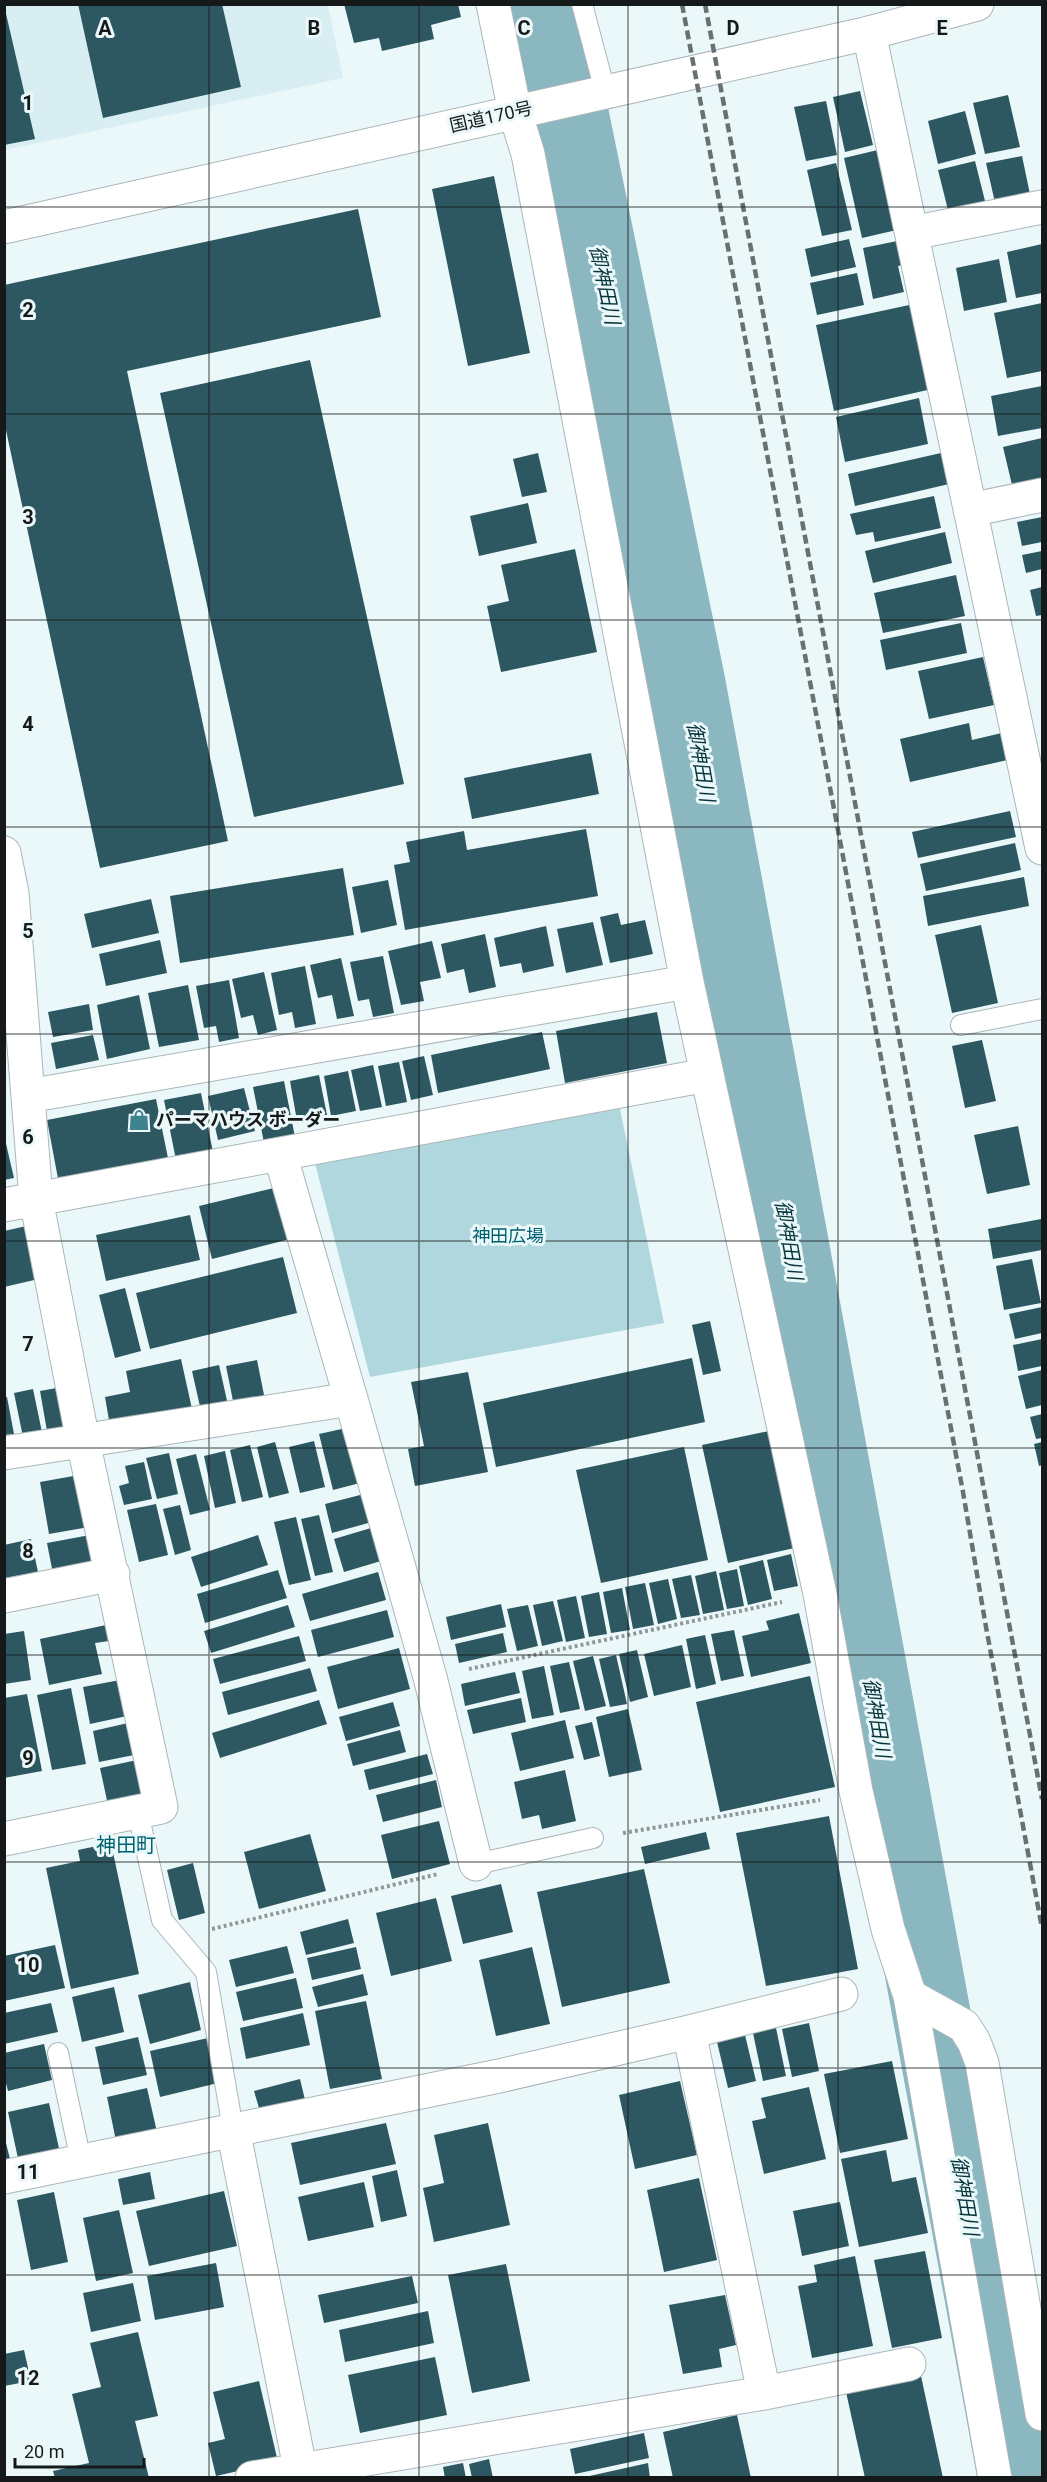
<svg xmlns="http://www.w3.org/2000/svg" width="1047" height="2482" viewBox="0 0 1047 2482" font-family="Roboto,'Noto Sans JP',sans-serif">
<style>
.built{fill:#d8eef3}
.green{fill:#b0d6de}
.lines{fill:none;stroke-linecap:round;stroke-linejoin:round}
.river{stroke:#8ab7c0;stroke-width:78}
.building{fill:#2d5861}
.service-casing{stroke:#abb6b9;stroke-width:22}
.minor-casing{stroke:#abb6b9;stroke-width:35}
.trunk-casing{stroke:#abb6b9;stroke-width:35}
.path{stroke:#8f989a;stroke-width:4;stroke-dasharray:3 3;stroke-linecap:butt}
.service{stroke:#fff;stroke-width:20}
.minor{stroke:#fff;stroke-width:33}
.trunk{stroke:#fff;stroke-width:33}
.rail{stroke:#697072;stroke-width:4.5;stroke-dasharray:9 4.5;stroke-linecap:butt}
.grid{fill:none;stroke:#15191a;stroke-width:1.5;stroke-opacity:0.55}
.labels{text-anchor:middle;stroke-width:6;stroke-linejoin:round;paint-order:stroke}
.street-label{font-size:18px;fill:#15191a;stroke:#ebf8fa}
.poi-label{font-size:18px;font-weight:bold;fill:#15191a;stroke:#ebf8fa;text-anchor:start}
.park-label{font-size:18px;fill:#006170;stroke:#ebf8fa}
.water-label{font-size:20px;font-style:italic;fill:#08353c;stroke:#ebf8fa}
.neighbourhood-label{font-size:20px;fill:#006271;stroke:#ebf8fa}
.grid-label{font-size:20px;text-anchor:middle;font-weight:bold;fill:#15191a;stroke:#ebf8fa;stroke-width:6;stroke-linejoin:round;paint-order:stroke}
</style>
<rect width="100%" height="100%" fill="#ebf8fa"/>
<path class="built" d="M4 5H328L343 78 5 150Z"/>
<path class="green" d="M619 1104 664 1323 370 1377 314 1159Z"/>
<g class="lines">
<path class="river" d="M547 4 686 681 1017 2478"/>
</g>
<path class="building" d="M78 4H222L241 87 103 118Z
M344 4H458L461 17 431 25 434 39 382 51 379 38 354 43Z
M4 5 35 139 4 145Z
M860 91 873 145 845 152 833 97Z
M1008 95 1020 147 985 154 973 103Z
M826 101 837 155 806 161 794 107Z
M965 111 976 154 938 164 928 121Z
M882 149 901 229 862 238 844 158Z
M1022 156 1031 199 996 207 986 163Z
M975 161 986 205 949 214 938 170Z
M836 163 852 230 822 236 807 170Z
M494 176 530 353 468 366 432 189Z
M358 209 381 317 127 371 228 841 100 868 4 421V285Z
M849 239 856 267 811 277 805 249Z
M907 239 912 263 898 266 904 292 873 299 863 248Z
M1042 244V293L1016 298 1007 252Z
M999 259 1007 302 964 311 956 268Z
M857 273 864 305 817 315 810 283Z
M1042 303V371L1007 378 994 313Z
M914 304 932 389 834 411 816 325Z
M310 360 404 784 254 817 160 393Z
M1042 386V428L998 436 991 396Z
M919 398 928 444 845 462 836 417Z
M1042 438V478L1012 485 1003 447Z
M538 453 547 492 522 497 513 459Z
M941 453 949 484 855 506 848 474Z
M934 496 941 528 875 542 873 532 856 535 850 514Z
M528 503 537 543 479 556 470 516Z
M1042 517V542L1022 546 1017 522Z
M945 532 952 563 873 583 865 551Z
M575 549 597 652 501 672 487 606 509 601 501 565Z
M1042 551V569L1026 573 1022 555Z
M956 575 965 616 883 633 874 593Z
M1042 587V615L1036 616 1030 590Z
M961 623 967 653 886 670 880 640Z
M983 657 994 705 929 719 918 671Z
M969 723 972 740 1006 732 1012 759 910 782 900 739Z
M591 753 599 794 472 819 464 778Z
M1010 811 1016 837 918 858 912 832Z
M586 829 598 896 405 930 394 865 410 862 406 842 464 831 467 850Z
M1015 843 1021 870 926 891 920 864Z
M343 868 354 935 180 963 170 896Z
M1024 877 1029 906 928 926 923 896Z
M388 880 397 925 361 933 352 887Z
M151 899 159 933 92 948 84 914Z
M618 913 621 925 645 920 653 954 610 963 600 917Z
M593 922 603 965 566 973 557 929Z
M981 925 998 1003 952 1013 935 935Z
M546 926 554 966 523 973 521 963 500 967 494 938Z
M485 934 496 987 469 993 464 969 447 973 441 944Z
M160 940 167 973 106 986 99 954Z
M432 941 441 978 420 982 424 1001 401 1005 388 951Z
M383 956 394 1013 373 1017 369 999 358 1001 350 962Z
M341 958 354 1016 337 1019 332 995 318 998 310 965Z
M305 966 316 1024 295 1028 292 1012 279 1015 271 973Z
M264 972 277 1030 258 1035 253 1015 241 1018 232 979Z
M229 980 239 1038 219 1042 216 1026 204 1028 196 986Z
M188 985 199 1040 159 1047 148 993Z
M139 995 150 1049 107 1059 97 1005Z
M89 1004 93 1030 53 1037 48 1012Z
M657 1012 667 1063 565 1083 556 1031Z
M542 1032 550 1069 438 1093 431 1055Z
M93 1035 99 1060 56 1069 51 1043Z
M982 1040 996 1101 965 1108 952 1046Z
M424 1056 433 1095 411 1100 402 1061Z
M399 1062 407 1102 386 1106 378 1066Z
M373 1065 382 1107 360 1111 351 1070Z
M348 1071 356 1111 331 1116 324 1076Z
M319 1075 327 1115 297 1121 290 1081Z
M284 1081 295 1137 264 1143 253 1087Z
M244 1088 255 1131 218 1140 208 1096Z
M201 1093 213 1152 176 1160 164 1100Z
M156 1099 169 1163 59 1184 47 1120Z
M1018 1126 1030 1185 987 1194 974 1135Z
M4 1135 14 1178 4 1180Z
M278 1187 290 1239 212 1259 199 1206Z
M190 1215 200 1260 106 1281 96 1235Z
M1041 1219 1042 1250 993 1259 988 1229Z
M31 1225 43 1278 4 1287V1231Z
M283 1257 297 1313 150 1349 136 1293Z
M1032 1259 1041 1303 1004 1310 996 1266Z
M125 1288 141 1351 115 1358 99 1295Z
M1042 1307V1333L1015 1339 1009 1314Z
M710 1321 721 1371 703 1375 692 1325Z
M1042 1339V1366L1018 1371 1013 1345Z
M692 1358 705 1422 496 1467 483 1403Z
M181 1359 192 1409 110 1426 105 1397 130 1392 126 1371Z
M257 1360 265 1400 234 1406 226 1366Z
M219 1365 228 1405 201 1411 192 1371Z
M1042 1370V1405L1026 1409 1018 1376Z
M468 1372 488 1472 415 1486 408 1449 424 1446 411 1382Z
M62 1387 70 1427 47 1431 40 1391Z
M33 1389 43 1437 24 1442 14 1393Z
M4 1397H7L14 1434 4 1435Z
M1042 1414V1438L1036 1439 1030 1417Z
M346 1428 360 1483 333 1490 319 1434Z
M774 1430 799 1547 728 1563 702 1445Z
M314 1441 325 1487 300 1493 289 1447Z
M275 1442 289 1493 269 1498 257 1447Z
M1042 1442V1465L1039 1466 1034 1444Z
M250 1445 263 1497 242 1502 230 1450Z
M684 1447 708 1560 601 1583 576 1470Z
M225 1451 236 1503 215 1508 204 1456Z
M169 1453 178 1494 157 1499 146 1458Z
M196 1454 210 1510 190 1515 176 1459Z
M144 1462 152 1499 124 1505 119 1486 129 1483 125 1466Z
M79 1475 89 1527 49 1534 40 1482Z
M364 1494 372 1522 332 1533 325 1504Z
M156 1504 168 1555 139 1562 127 1510Z
M180 1505 191 1550 175 1555 163 1509Z
M319 1515 333 1572 315 1576 301 1519Z
M296 1517 311 1580 289 1585 274 1522Z
M371 1528 381 1561 344 1572 334 1539Z
M90 1535 97 1570 54 1579 47 1543Z
M258 1535 268 1565 201 1587 191 1557Z
M31 1539 38 1572 4 1578V1545Z
M791 1554 798 1586 774 1591 767 1560Z
M763 1560 772 1599 748 1605 739 1566Z
M737 1569 744 1606 727 1609 719 1573Z
M278 1570 287 1598 205 1623 197 1594Z
M716 1571 724 1610 703 1614 695 1576Z
M378 1572 386 1600 310 1621 302 1594Z
M691 1575 700 1615 681 1618 672 1579Z
M668 1579 677 1619 658 1624 649 1583Z
M645 1583 654 1625 633 1629 625 1587Z
M622 1588 630 1630 611 1633 603 1592Z
M599 1592 607 1634 589 1637 581 1596Z
M576 1596 585 1638 566 1642 557 1600Z
M553 1601 563 1641 542 1646 533 1605Z
M501 1604 506 1627 451 1640 446 1617Z
M288 1605 295 1627 211 1653 204 1631Z
M528 1605 538 1646 517 1651 507 1609Z
M387 1610 394 1637 318 1657 311 1630Z
M799 1613 811 1663 751 1677 742 1636 769 1630 766 1621Z
M106 1625 109 1641 95 1643 102 1674 49 1685 40 1639Z
M734 1630 744 1676 721 1681 711 1634Z
M24 1631 31 1680 4 1684V1634Z
M503 1633 507 1652 459 1663 455 1644Z
M705 1635 716 1684 696 1689 686 1639Z
M299 1636 306 1661 220 1684 213 1659Z
M682 1645 691 1687 654 1696 644 1654Z
M399 1648 410 1689 338 1709 327 1667Z
M637 1650 648 1697 630 1702 619 1654Z
M616 1655 627 1704 610 1707 599 1659Z
M593 1656 606 1706 585 1711 573 1661Z
M569 1662 580 1709 560 1713 550 1666Z
M544 1666 554 1715 532 1719 522 1671Z
M310 1668 317 1691 228 1715 222 1692Z
M515 1672 520 1693 465 1706 461 1684Z
M810 1676 835 1787 720 1812 696 1702Z
M120 1680 127 1716 90 1724 83 1687Z
M71 1688 86 1764 52 1770 37 1695Z
M27 1694 42 1771 4 1778V1698Z
M521 1698 526 1722 473 1734 467 1710Z
M319 1700 327 1724 220 1758 212 1733Z
M393 1702 400 1726 346 1741 339 1717Z
M628 1709 642 1770 609 1777 596 1717Z
M565 1720 574 1758 520 1771 511 1733Z
M592 1722 600 1756 584 1760 575 1726Z
M128 1723 134 1755 99 1762 93 1731Z
M400 1730 406 1752 353 1766 347 1744Z
M427 1754 433 1774 369 1790 364 1770Z
M137 1760 145 1797 108 1805 100 1768Z
M565 1770 576 1821 542 1829 539 1815 522 1819 514 1782Z
M436 1780 442 1807 383 1822 376 1795Z
M829 1816 858 1969 766 1986 736 1833Z
M439 1821 450 1864 392 1879 381 1835Z
M706 1832 710 1849 645 1864 641 1847Z
M310 1834 326 1891 259 1909 244 1852Z
M111 1843 139 1974 71 1989 46 1868 80 1861 78 1850Z
M193 1863 205 1913 179 1920 167 1870Z
M644 1869 670 1983 562 2007 537 1892Z
M501 1884 513 1932 463 1944 451 1896Z
M436 1898 452 1961 391 1976 376 1913Z
M348 1919 354 1943 306 1955 300 1932Z
M55 1945 65 1988 4 2001V1956Z
M287 1946 294 1973 236 1987 229 1960Z
M356 1947 361 1969 312 1980 307 1958Z
M532 1947 550 2024 496 2036 479 1960Z
M363 1974 368 1995 318 2007 312 1987Z
M296 1978 303 2008 243 2021 236 1992Z
M190 1982 201 2030 150 2044 138 1995Z
M114 1987 124 2032 82 2042 72 1997Z
M366 2001 382 2079 330 2089 315 2011Z
M51 2003 58 2032 4 2044V2013Z
M303 2013 310 2045 246 2059 240 2028Z
M809 2023 819 2071 792 2077 782 2029Z
M776 2028 786 2076 763 2081 753 2033Z
M745 2035 756 2081 728 2088 717 2042Z
M138 2037 147 2075 103 2085 95 2047Z
M208 2038 218 2083 160 2097 150 2051Z
M44 2044 52 2080 8 2091 4 2076V2053Z
M892 2061 908 2139 840 2153 824 2074Z
M300 2079 306 2104 261 2115 254 2091Z
M680 2081 697 2155 635 2169 619 2095Z
M809 2087 826 2159 764 2174 752 2121 766 2118 761 2098Z
M147 2088 157 2132 116 2141 107 2097Z
M49 2103 60 2153 19 2163 8 2112Z
M386 2123 396 2164 300 2185 291 2143Z
M488 2123 510 2225 434 2242 423 2188 444 2183 434 2135Z
M5 2139 11 2163 5 2164Z
M886 2150 892 2182 916 2177 928 2233 859 2247 841 2159Z
M397 2170 407 2216 381 2222 372 2176Z
M150 2172 155 2199 123 2205 118 2179Z
M699 2178 717 2260 664 2272 647 2190Z
M364 2182 374 2227 308 2241 298 2197Z
M224 2191 237 2246 149 2266 136 2211Z
M54 2192 68 2262 31 2270 17 2200Z
M840 2202 849 2246 802 2256 793 2211Z
M119 2210 133 2273 96 2281 83 2218Z
M925 2251 942 2338 892 2348 874 2260Z
M855 2256 873 2346 812 2358 798 2286 817 2282 814 2265Z
M216 2263 224 2307 155 2320 147 2276Z
M506 2264 530 2381 472 2393 448 2275Z
M412 2276 418 2303 324 2323 318 2295Z
M133 2283 141 2321 91 2332 83 2293Z
M725 2295 736 2345 719 2349 722 2367 683 2374 669 2305Z
M428 2311 434 2343 345 2362 339 2330Z
M138 2332 158 2416 135 2421 149 2478H55L53 2471 89 2463 72 2394 101 2387 90 2343Z
M24 2350 31 2381 4 2386V2354Z
M435 2357 447 2415 360 2433 348 2375Z
M921 2376 943 2478H865L846 2392Z
M259 2381 278 2462 216 2476 208 2443 225 2439 213 2392Z
M737 2415 751 2478H673L663 2432Z
M644 2433 649 2458 575 2474 570 2449Z
M489 2459 493 2478H472L469 2464Z
M463 2463 466 2478H445L443 2467Z
M648 2463 650 2478H585V2477Z"/>
<g class="lines">
<defs>
<path id="service" d="M582 4 605 91
M961 1025 1042 1009
M138 1813 162 1920 206 1972 233 2129
M476 1864 593 1838
M58 2053 81 2161"/>
<path id="minor" d="M493 4 515 112 528 154 687 982 820 1594 856 1791 888 1929 910 1996 995 2478
M869 33 1042 848
M912 233 1042 207
M970 510 1042 495
M4 853 12 893 36 1199 83 1441 161 1807 4 1839
M28 1096 687 982
M280 1154 351 1399
M4 1205 707 1075
M4 1453 351 1399 430 1677 476 1864
M4 1596 113 1574
M910 1996 964 2026 974 2042 982 2063 1042 2414
M689 2032 841 1994
M233 2129 302 2478
M4 2177 499 2076 689 2032 764 2393
M252 2478 764 2393 909 2364"/>
<path id="trunk" d="M4 227 869 33 977 4"/>
</defs>
<use href="#service" class="service-casing"/>
<use href="#minor" class="minor-casing"/>
<use href="#trunk" class="trunk-casing"/>
<path class="path" d="M469 1669 782 1602
M623 1833 820 1800
M212 1929 438 1874"/>
<use href="#service" class="service"/>
<use href="#minor" class="minor"/>
<use href="#trunk" class="trunk"/>
<path class="rail" d="M682 4 963 1492 986 1627 1042 1928
M705 4 1042 1799"/>
</g>
<path class="grid" d="M209 4V2478M419 4V2478M628 4V2478M838 4V2478M4 207H1042M4 414H1042M4 620H1042M4 827H1042M4 1034H1042M4 1241H1042M4 1448H1042M4 1655H1042M4 1862H1042M4 2068H1042M4 2275H1042"/>
<defs>
<symbol id="shop-bare" viewBox="-9 -9 18 18"><path d="M-5-2.5h2.3a2.7 3.5 0 0 1 5.4 0H5L5.5 6h-11ZM-1.5-2.5h3a1.5 2.3 0 0 0-3 0Z" fill="#3f8391" stroke="#ebf8fa" stroke-width="2.5" paint-order="stroke"/></symbol>
</defs>
<g fill-rule="evenodd">
<use href="#shop-bare" x="124" y="1105" width="30" height="30"/>
</g>
<g class="labels">
<g class="street-label">
<text transform="translate(491 117) rotate(-13)" y="6">国道170号</text>
</g>
<g class="poi-label">
<text x="156" y="1126">パーマハウス ボーダー</text>
</g>
<g class="park-label">
<text x="508" y="1242">神田広場</text>
</g>
<g class="water-label">
<text transform="translate(605 285) rotate(78)" y="7">御神田川</text>
<text transform="translate(701 762) rotate(80)" y="7">御神田川</text>
<text transform="translate(789 1240) rotate(80)" y="7">御神田川</text>
<text transform="translate(877 1718) rotate(80)" y="7">御神田川</text>
<text transform="translate(965 2196) rotate(80)" y="7">御神田川</text>
</g>
<g class="neighbourhood-label">
<text x="126" y="1852">神田町</text>
</g>
</g>
<g class="grid-label">
<text x="105" y="35">A</text>
<text x="314" y="35">B</text>
<text x="524" y="35">C</text>
<text x="733" y="35">D</text>
<text x="942" y="35">E</text>
<text x="28" y="110">1</text>
<text x="28" y="317">2</text>
<text x="28" y="524">3</text>
<text x="28" y="731">4</text>
<text x="28" y="938">5</text>
<text x="28" y="1144">6</text>
<text x="28" y="1351">7</text>
<text x="28" y="1558">8</text>
<text x="28" y="1765">9</text>
<text x="28" y="1972">10</text>
<text x="28" y="2179">11</text>
<text x="28" y="2385">12</text>
</g>
<rect width="1047" height="2482" fill="none" stroke="#15191a" stroke-width="12"/>
<path d="M15 2458v9h129v-9" fill="none" stroke="#15191a" stroke-width="3"/>
<text x="24" y="2458" font-size="18" fill="#15191a" stroke="#ebf8fa" stroke-width="4.5" paint-order="stroke">20 m</text>
</svg>
